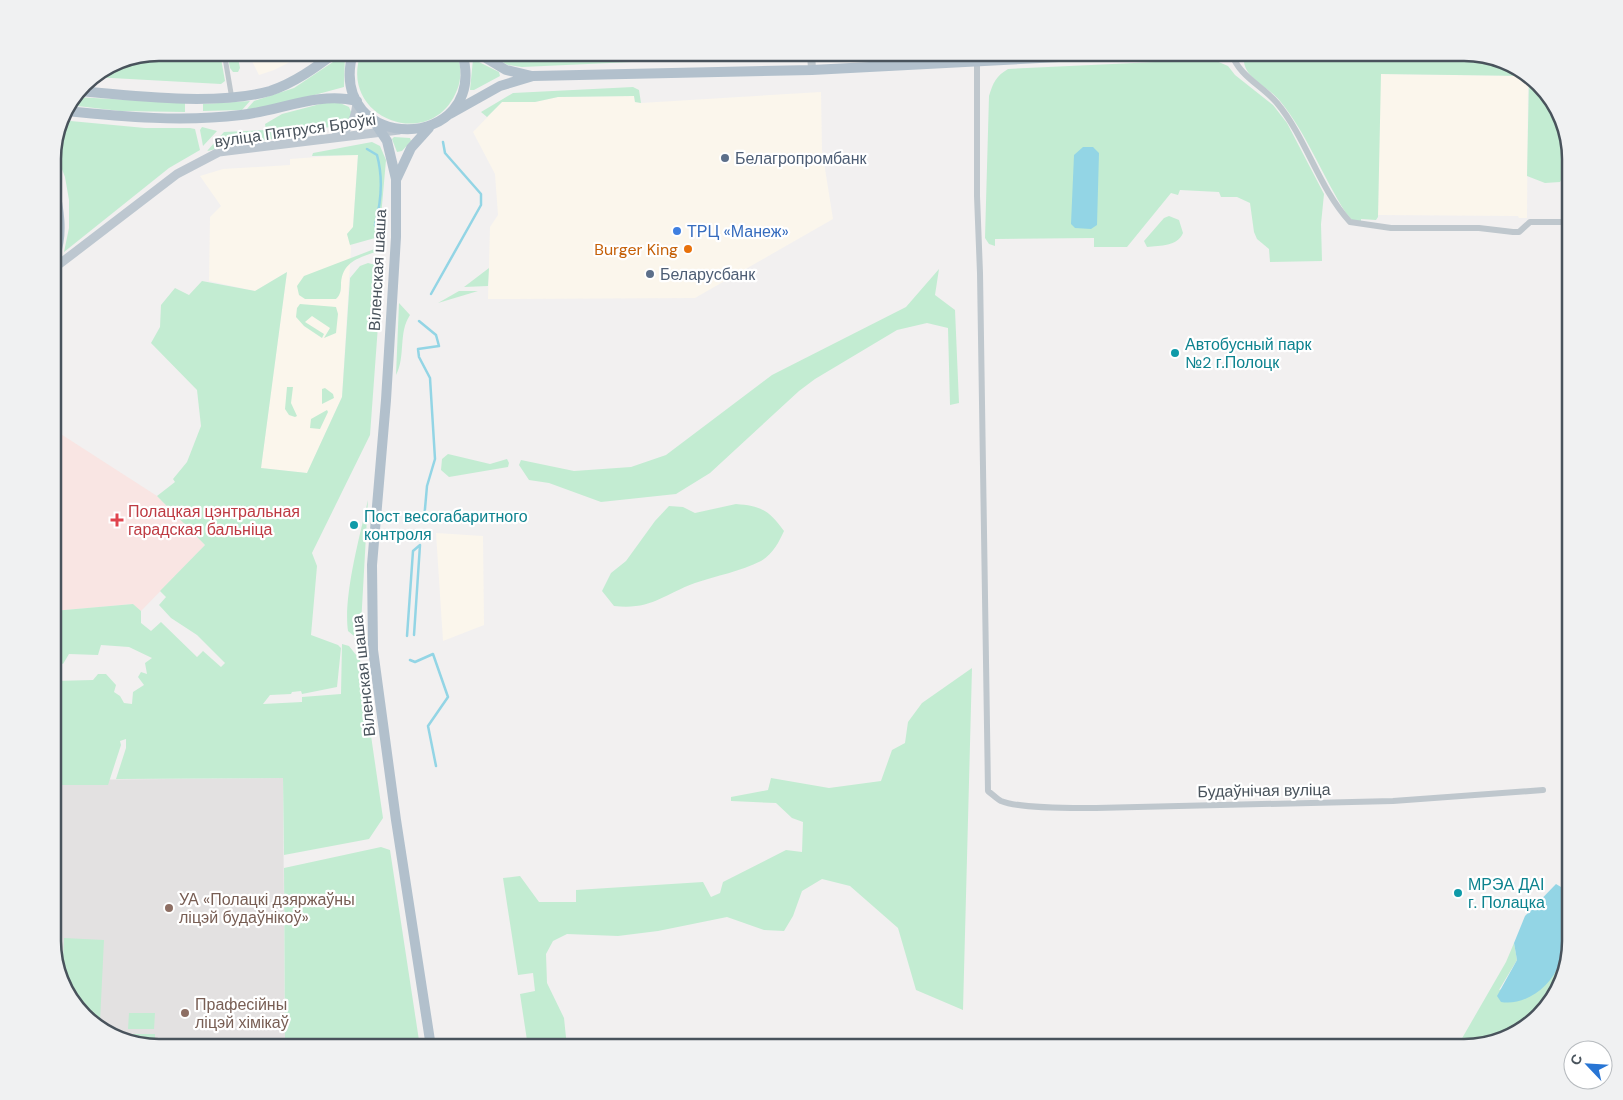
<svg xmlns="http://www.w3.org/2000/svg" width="1623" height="1100" viewBox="0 0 1623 1100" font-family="'DM Sans',sans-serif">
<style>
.commercial{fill:#fbf6ec}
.education{fill:#e3e1e1}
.medical{fill:#f9e5e3}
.green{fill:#c3ecd2}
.water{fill:#93d5e5}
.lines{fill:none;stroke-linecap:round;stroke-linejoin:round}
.stream{stroke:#93d5e5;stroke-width:2.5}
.pedestrian{stroke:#bfc7cd;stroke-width:5}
.minor{stroke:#bfc7cd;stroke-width:6}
.tertiary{stroke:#bfc7cd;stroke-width:8}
.secondary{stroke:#bdc7d0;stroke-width:9}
.primary{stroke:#b2c0cc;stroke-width:10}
.service-dot{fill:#5c6f8a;stroke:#fff;stroke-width:2}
.shop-dot{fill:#3f7fe0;stroke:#fff;stroke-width:2}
.food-dot{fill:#e8710a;stroke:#fff;stroke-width:2}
.culture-dot{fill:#0f9aa8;stroke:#fff;stroke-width:2}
.health-dot{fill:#e0444e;stroke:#fff;stroke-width:2}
.education-dot{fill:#8d6e63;stroke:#fff;stroke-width:2}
.labels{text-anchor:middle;stroke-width:4.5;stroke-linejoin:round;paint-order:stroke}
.street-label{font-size:16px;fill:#49535c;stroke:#fff}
.service-label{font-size:16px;fill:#4e5e75;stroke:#fff;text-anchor:start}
.shop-label{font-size:16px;fill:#366cbe;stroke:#fff;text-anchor:start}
.food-label{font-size:16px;fill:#c56008;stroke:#fff;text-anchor:end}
.culture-label{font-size:16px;fill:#0d838f;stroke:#fff;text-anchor:start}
.health-label{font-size:16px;fill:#be3a42;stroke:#fff;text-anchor:start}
.education-label{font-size:16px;fill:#785e54;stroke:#fff;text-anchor:start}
.rim{fill:none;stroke:#49535c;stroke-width:2.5}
</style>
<rect width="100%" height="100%" fill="#f2f0f0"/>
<path class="commercial" d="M248 53H308L274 70 259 75Z
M1380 74 1528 76 1527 218H1519L1518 216 1378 215Z
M821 92 822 150 833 219 695 298 488 299 490 227 498 215 495 174 473 132 502 102H535L558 97 634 96 635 102 641 103Z
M358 154 353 227 347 234 351 248 342 397 307 473 261 468 287 272 255 291 209 281 210 217 221 206 200 176 223 169 290 165V159Z
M436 533 483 536 484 625 443 641Z"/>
<path class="education" d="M283 778 285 1047H159L100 1029 67 994 53 948V780Z"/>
<path class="medical" d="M53 429 157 496 205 545 141 611 133 604 53 611Z"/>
<path class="green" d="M220 53 225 81 221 84 93 77 119 61 159 53Z
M227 53H237L240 68 238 72H233L230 68Z
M361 53H457C461 64 462 79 457 90 432 154 337 118 361 53Z
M485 53H800L794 60 767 61 742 57 741 53 724 54 720 58 522 67 508 65Z
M824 53H926L834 57Z
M345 54 344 87 270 107 246 110 254 101 294 88Z
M1364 55H1473L1523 71 1529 76 1381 74 1378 217 1376 220 1361 219V223L1352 220 1346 213C1323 177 1307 134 1280 101 1270 88 1246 79 1244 62L1249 57Z
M473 59 499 72 500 76 474 90H470Z
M1198 60H1214L1228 66 1235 75 1273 105 1287 123 1324 194 1321 224 1322 261 1270 262 1269 249 1257 239 1254 232 1250 203 1237 197H1221L1219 192 1180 190 1178 195 1171 193 1127 247H1094V238L995 239V246L989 244 985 238 989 96C993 83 996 76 1008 69Z
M1529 77 1559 112 1570 159V180L1563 176 1560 182 1545 183 1527 176Z
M633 87 639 90 641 103 635 102 634 96 558 97 535 102H502L487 117 481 112 513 93Z
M75 97 185 103V112L120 111 69 105Z
M250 101 242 110 203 111V104Z
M324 103H340L349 107 352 114 347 123 281 138 244 143 207 151 224 132 266 130 265 124 282 114Z
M60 120 145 128H190L195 129 200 150 169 168 64 252 69 228V200L65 177 54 148Z
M202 127 217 131 203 146 200 130Z
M394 137 410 138 411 141 402 151 397 152 392 139Z
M372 142 380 146 386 160 380 228 375 238 350 245 347 234 353 227 358 155 312 156 313 153Z
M1169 216 1179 220 1183 233C1177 247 1161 245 1147 247L1144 241 1164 218Z
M377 248 378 251C359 258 343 261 341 283 341 290 341 294 336 299H305L299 295 297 286 304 276Z
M368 263 376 265 382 271 370 435 312 553 317 566 311 635 338 645 341 648 337 687 302 694 301 691 292 692 291 694 270 695 263 704 302 702V697L341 694 342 644 349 646 360 660 383 818 369 839 284 855 283 778 116 779 126 748V739L120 741 121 745 108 785H58L53 818V681L93 680 98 674H106L116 685 114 692 120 696 124 703 132 704 133 692 144 685 138 677 141 672 147 674 145 663 152 658 129 647 101 645 98 655 69 654 63 664 53 659V611L133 604 141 611V623L151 631 161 622 197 657 203 651 221 667 225 663 197 635 171 618 159 605 166 597 160 591 205 545 157 496 175 482 173 479 187 462 201 426 197 390 151 343 160 327 161 305 175 288 189 295 202 281 255 291 287 272 261 468 307 473 342 397 350 278 360 266Z
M489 268 488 286 464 287Z
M939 269 935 295 955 310 959 403 950 405 948 328 927 323 897 330 815 379 799 391 710 473 676 494 601 502 549 483 529 480 519 465 521 460 574 471 631 467 666 455 772 375 906 307Z
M459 291H478L438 303Z
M399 303 410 315C398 333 406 356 396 375Z
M300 304 336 307 338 314 336 333 324 338 330 328 312 316 305 322 324 334 322 338 304 326 296 317 297 308Z
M287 387H293L291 403 297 416 295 417 289 415 285 409Z
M325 388 333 394 334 398 322 404V389Z
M327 410 328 412 320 429 310 428 311 419Z
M448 454 490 464 507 459 509 463 508 467 449 477 441 470 442 459Z
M368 500 361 625 358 635 354 636 348 631C343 597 360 535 368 500Z
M736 504C761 506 769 510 784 531 779 542 773 554 761 561 741 571 716 576 695 583 662 595 652 610 614 606L602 591 611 573 626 561 655 521 669 506 683 507 695 513Z
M972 668 963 1010 916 990 898 928 850 886 822 879 802 891 793 916 784 931 764 930 727 917 658 931 618 936 567 934 553 941 546 954 547 983 564 1018 567 1047H528L520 994 535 991 533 973 518 975 503 878 520 876 539 902H576V890L703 882 711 897 720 893 723 882 786 850 802 852 803 822 792 818 776 803 731 801V797L768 790 771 778 829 788 881 781 892 750 905 743 908 722 922 703Z
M381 847 390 850 420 1047H285L284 868Z
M64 938 104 940 100 1022H93L67 994 62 980Z
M1514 943 1517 960 1499 990 1557 970 1559 964 1564 962 1552 1000 1511 1036 1457 1047 1506 962Z
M129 1013H155L154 1029H128Z
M129 1034H155V1046L129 1038Z
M1227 1038V1047H993L994 1039Z"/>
<path class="water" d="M1083 147H1093L1099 153 1097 225 1091 229 1075 228 1071 224 1074 155Z
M1556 884 1561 887 1570 944 1564 962 1559 964C1551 987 1525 1006 1501 1002L1497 996 1517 960 1514 943 1525 916Z"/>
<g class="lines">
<path class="stream" d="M367 149 377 155C383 177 381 203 375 225
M431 294 481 205V194L445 153 443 142
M419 321 436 335 439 346 418 349 419 357 430 378 435 459 427 486 424 520
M414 635 420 545
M407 636 413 551 420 545
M410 660 415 662 433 654 448 697 428 726 436 766"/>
<path class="pedestrian" d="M224 52 232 99"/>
<path class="minor" d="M1231 52C1239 77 1262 85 1277 103 1307 139 1318 187 1350 222L1391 228H1479L1513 232H1519L1530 222H1570
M977 61V196L980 273 988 791C992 794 997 799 1001 801 1021 809 1073 808 1096 808L1393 801 1543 790"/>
<path class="tertiary" d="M811 52 812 70"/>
<path class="secondary" d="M336 135C352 127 356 118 357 101
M53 269 177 174 219 152 399 130"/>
<path class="primary" d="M353 52C325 156 491 154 462 52
M476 52 506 70 532 76
M79 91C134 96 217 106 270 91 294 83 315 68 336 52
M66 111C124 117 183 122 241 115 279 111 319 91 357 101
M450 114 500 86 533 76 812 70 1154 52
M373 120 387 141 396 179V237L386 400 372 565 373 650 396 820 431 1047
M397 178 411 148 429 128
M53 181C58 204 65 237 53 259"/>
</g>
<g class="service-dot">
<circle cx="725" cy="158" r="5"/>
<circle cx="650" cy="274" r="5"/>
</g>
<circle class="shop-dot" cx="677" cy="231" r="5"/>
<circle class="food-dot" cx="688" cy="249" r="5"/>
<g class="culture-dot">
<circle cx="1175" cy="353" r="5"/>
<circle cx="354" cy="525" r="5"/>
<circle cx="1458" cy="893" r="5"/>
</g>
<path class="health-dot" d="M114.5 512.5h5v5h5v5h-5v5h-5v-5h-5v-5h5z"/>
<g class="education-dot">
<circle cx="169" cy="908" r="5"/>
<circle cx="185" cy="1013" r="5"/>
</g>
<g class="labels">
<g class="street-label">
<text transform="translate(295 130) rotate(-8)" y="6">вуліца Пятруся Броўкі</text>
<text transform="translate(377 270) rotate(-87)" y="6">Віленская шаша</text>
<text transform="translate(363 676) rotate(-96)" y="6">Віленская шаша</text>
<text transform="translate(1264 790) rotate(-1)" y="6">Будаўнічая вуліца</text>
</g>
<g class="service-label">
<text x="735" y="164">Белагропромбанк</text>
<text x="660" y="280">Беларусбанк</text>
</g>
<g class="shop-label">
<text x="687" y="237">ТРЦ «Манеж»</text>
</g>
<g class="food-label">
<text x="678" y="255">Burger King</text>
</g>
<g class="culture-label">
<text x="1185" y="350">Автобусный парк<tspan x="1185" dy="18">№2 г.Полоцк</tspan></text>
<text x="364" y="522">Пост весогабаритного<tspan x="364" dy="18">контроля</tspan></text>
<text x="1468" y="890">МРЭА ДАІ<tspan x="1468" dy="18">г. Полацка</tspan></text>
</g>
<g class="health-label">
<text x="128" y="517">Полацкая цэнтральная<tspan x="128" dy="18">гарадская бальніца</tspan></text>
</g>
<g class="education-label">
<text x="179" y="905">УА «Полацкі дзяржаўны<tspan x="179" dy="18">ліцэй будаўнікоў»</tspan></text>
<text x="195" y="1010">Прафесійны<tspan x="195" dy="18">ліцэй хімікаў</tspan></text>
</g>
</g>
<path d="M0 0H1623V1100H0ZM159 61H1464A98 98 0 0 1 1562 159V941A98 98 0 0 1 1464 1039H159A98 98 0 0 1 61 941V159A98 98 0 0 1 159 61Z" fill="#f0f1f2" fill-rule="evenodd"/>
<path class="rim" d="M159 61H1464A98 98 0 0 1 1562 159V941A98 98 0 0 1 1464 1039H159A98 98 0 0 1 61 941V159A98 98 0 0 1 159 61Z"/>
<g transform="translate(1588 1065) rotate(295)"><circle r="24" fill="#ffffff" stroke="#b6babe"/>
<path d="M0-4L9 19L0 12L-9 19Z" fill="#2875d4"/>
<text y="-8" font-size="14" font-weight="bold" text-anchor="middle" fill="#49535c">С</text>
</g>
</svg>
